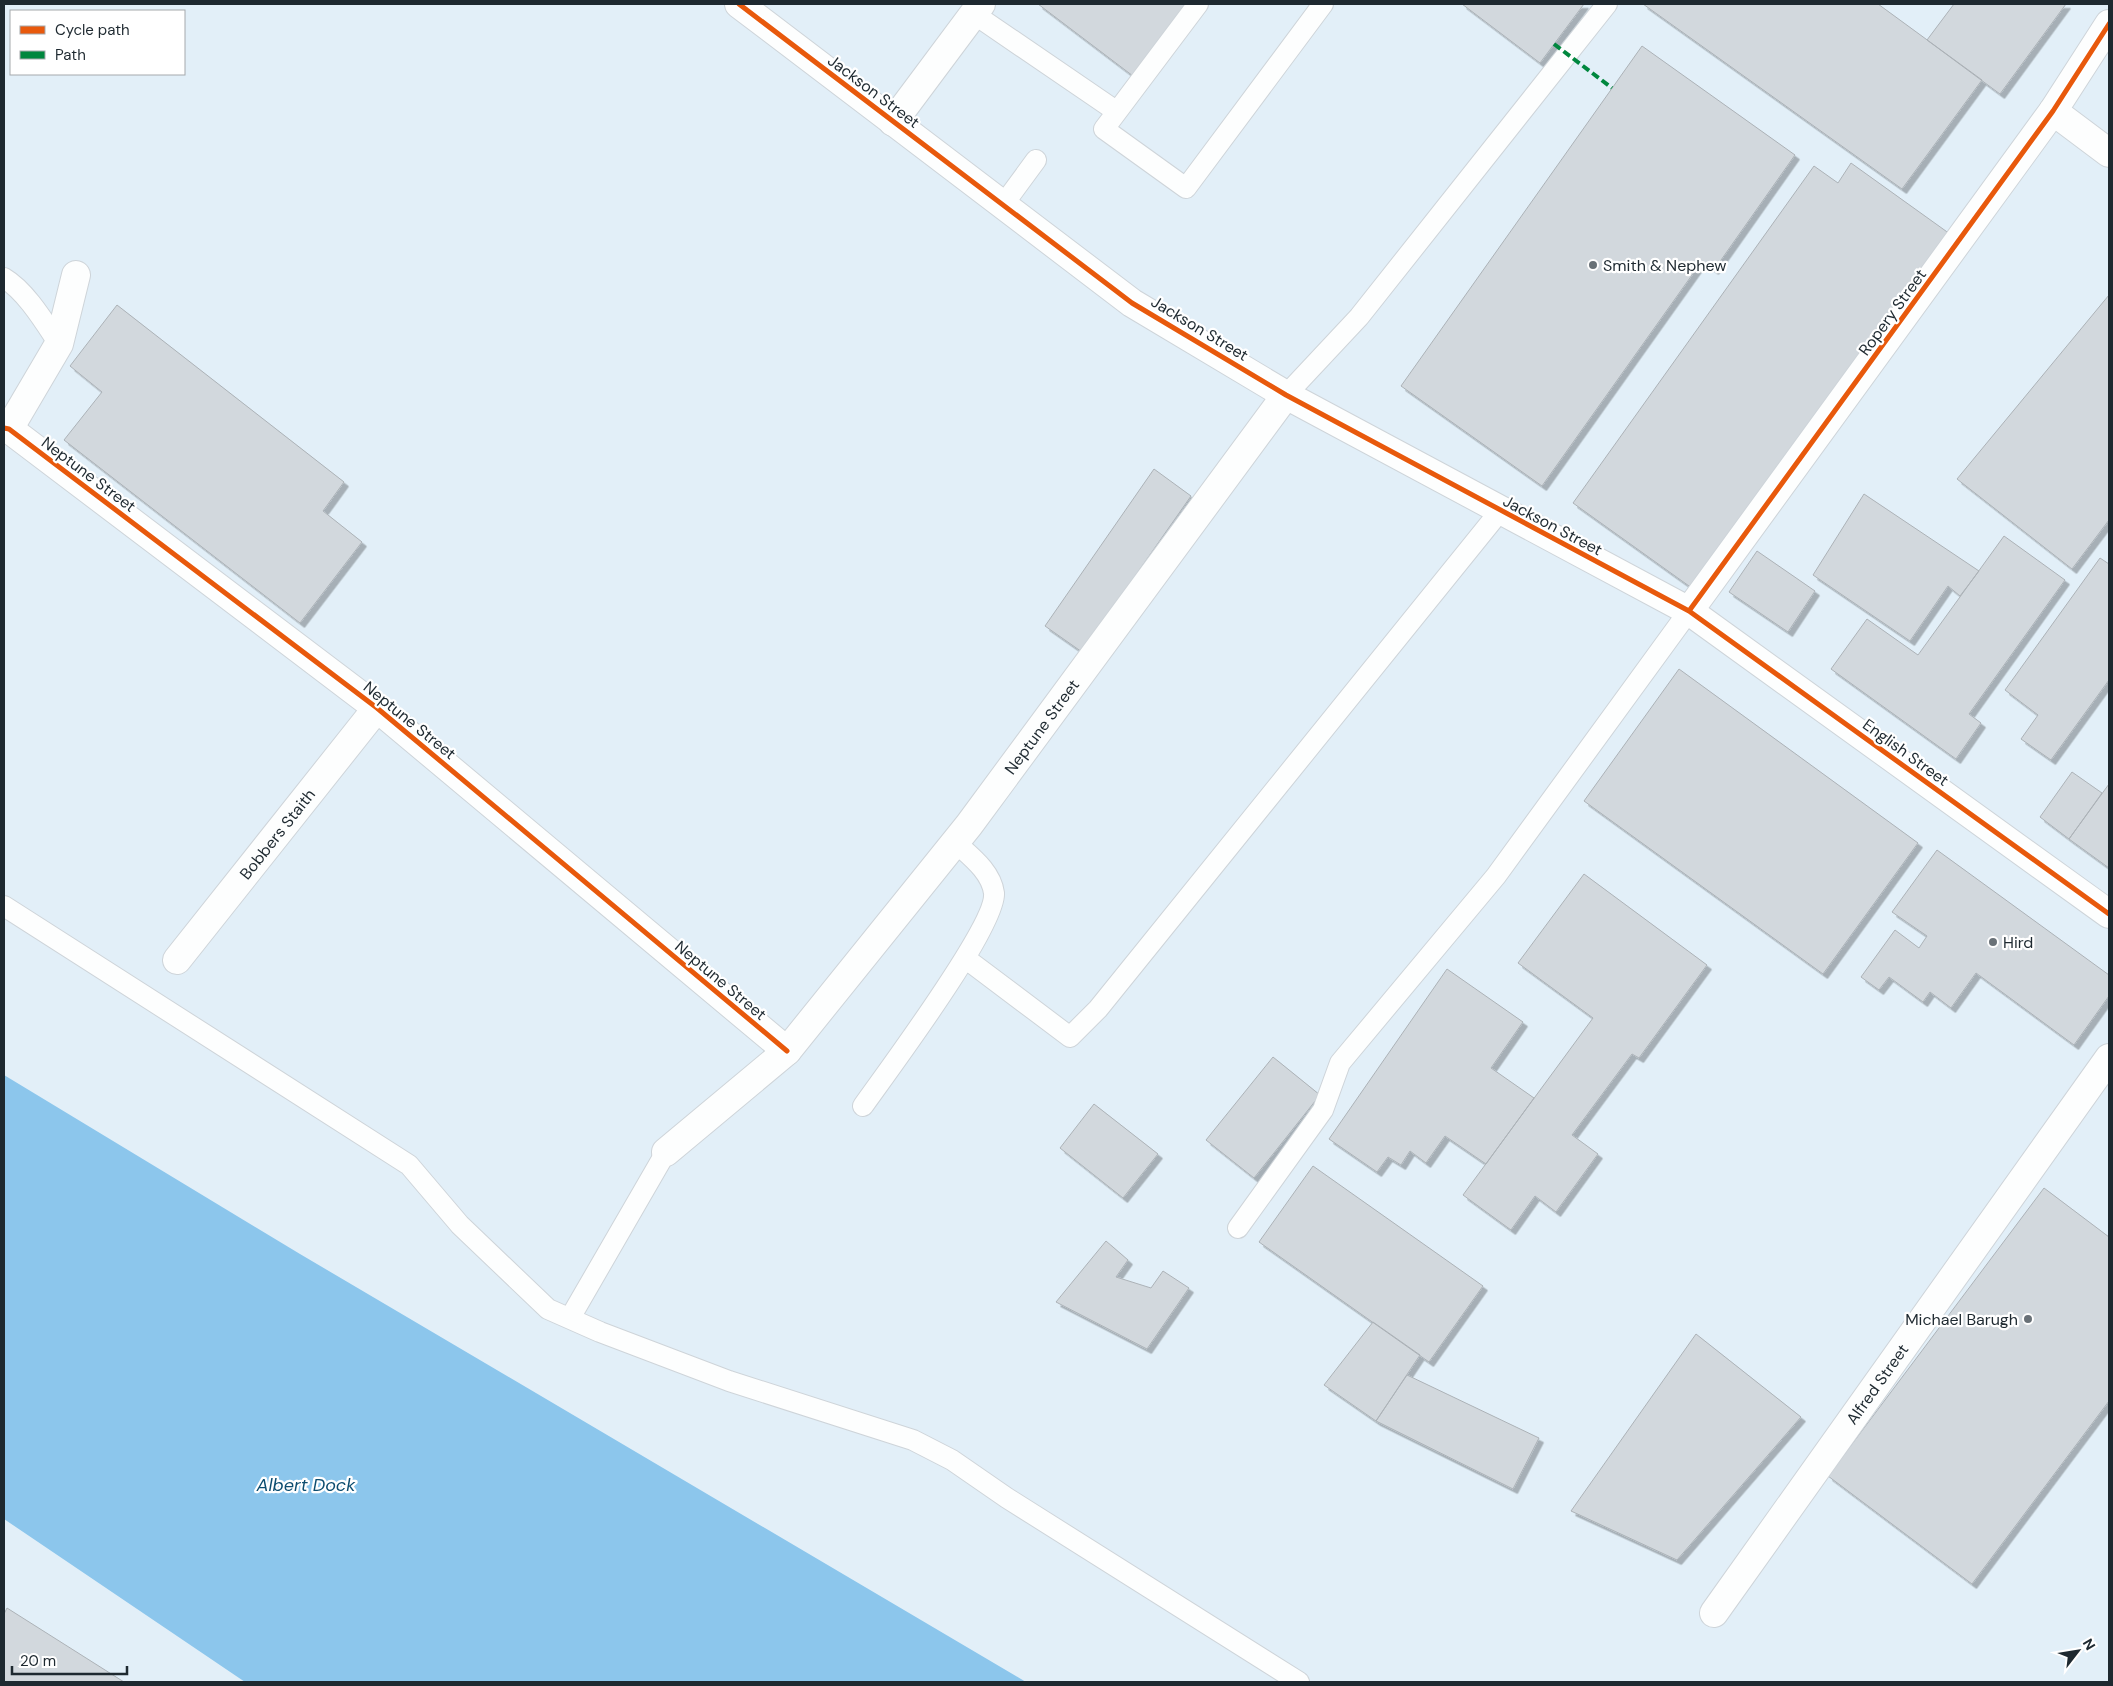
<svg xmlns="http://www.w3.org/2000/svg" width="2113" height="1686" viewBox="0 0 2113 1686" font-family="'DM Sans',sans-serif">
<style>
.built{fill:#e2eff8;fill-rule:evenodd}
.water{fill:#8cc6ec}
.building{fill:#d2d8dd;stroke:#acb2b7;filter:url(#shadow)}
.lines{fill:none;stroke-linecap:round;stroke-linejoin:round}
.service-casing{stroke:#ced4d9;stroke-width:22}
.minor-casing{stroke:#ced4d9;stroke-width:30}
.tertiary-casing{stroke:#ced4d9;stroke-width:30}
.service{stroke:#fdfefe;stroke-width:20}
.minor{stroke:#fdfefe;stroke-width:28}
.tertiary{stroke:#fdfefe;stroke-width:28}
.quiet{stroke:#00873e;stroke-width:4;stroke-dasharray:8 4;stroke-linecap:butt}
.cycleway-casing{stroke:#fff;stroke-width:8}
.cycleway{stroke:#e8590c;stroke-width:5}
.poi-dot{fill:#697177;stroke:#fff;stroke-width:2}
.labels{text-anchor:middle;stroke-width:4.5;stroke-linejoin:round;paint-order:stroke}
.street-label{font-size:16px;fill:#1e2930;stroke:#fff}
.poi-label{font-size:16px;fill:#1e2930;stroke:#fff;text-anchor:start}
.water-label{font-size:18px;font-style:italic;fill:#0c4d70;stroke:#fff}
</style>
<defs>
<filter id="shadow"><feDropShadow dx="4.5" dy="4.5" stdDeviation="0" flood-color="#0004"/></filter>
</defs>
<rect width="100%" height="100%" fill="#f4f7fa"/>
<path class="built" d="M4 4H2109V1682H4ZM11 11H184V74H11Z"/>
<path class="water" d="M4 1075 300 1254 1026 1682H245L4 1519Z"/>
<path class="building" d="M1038 4H1188L1133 76Z
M1462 4H1584L1540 63Z
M1643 4H1878L1982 80 1902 189Z
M1954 4H2066L2000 94 1927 40Z
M1642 46 1795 155 1714 270 1702 261 1542 486 1401 386Z
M1851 163 1950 234 1696 591 1573 503 1814 166 1838 183Z
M2109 295V520L2072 569 1957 479Z
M117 305 344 482 323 511 362 542 300 623 64 440 102 392 70 366Z
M1154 469 1191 496 1082 652 1045 626Z
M1864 494 1979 571 1960 596 1948 586 1910 641 1813 575Z
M2004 536 2065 580 1969 714 1981 723 1956 759 1831 669 1867 619 1918 655Z
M1757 551 1815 591 1788 632 1729 592Z
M2100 558 2109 564V680L2051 760 2021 739 2038 715 2005 690Z
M1679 669 1918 843 1823 974 1584 801Z
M2072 772 2102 793 2069 839 2040 817Z
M2109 784V868L2069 839Z
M1937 850 2109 975V996L2074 1045 1976 973 1951 1008 1930 992 1923 1002 1889 977 1879 990 1861 977 1895 930 1919 948 1927 936 1892 912Z
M1584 874 1707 965 1639 1058 1632 1054 1572 1135 1598 1154 1556 1212 1535 1196 1511 1230 1463 1195 1593 1018 1518 963Z
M1447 969 1523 1022 1491 1068 1534 1098 1486 1164 1445 1136 1426 1163 1410 1151 1401 1165 1388 1157 1377 1172 1329 1139Z
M1273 1057 1320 1095 1254 1178 1206 1140Z
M1094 1104 1158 1154 1123 1198 1060 1148Z
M1313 1166 1483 1286 1429 1362 1259 1242Z
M2044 1188 2109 1237V1401L1972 1584 1828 1476Z
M1106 1241 1128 1260 1116 1277 1151 1288 1163 1271 1189 1288 1147 1349 1056 1302Z
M1373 1322 1420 1355 1376 1421 1324 1385Z
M1696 1334 1801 1417 1677 1560 1571 1511Z
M1407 1375 1539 1438 1513 1489 1376 1421Z
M7 1608 124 1682H4V1614Z"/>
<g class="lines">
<defs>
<path id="service" d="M1198 4 1104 129 1186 188 1323 4
M974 14 1116 111
M1003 205 1036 160
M4 278C26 291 45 323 59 344
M1286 395 1359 317 1607 4
M4 906 409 1165 460 1225 548 1309 600 1332 729 1381 913 1440 952 1460 1007 1498 1299 1682
M965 958 1070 1037 1098 1009 1500 511
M863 1106C887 1072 997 925 994 893 991 871 970 856 955 842
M1238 1228 1323 1110 1340 1063 1496 876 1689 611
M570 1318 666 1152"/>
<g id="minor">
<path d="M2053 111 2109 153"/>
<path d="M893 122 981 4"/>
<path d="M4 428 9 429 377 708 787 1051"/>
<path d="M9 429 59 344 76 275"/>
<path d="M1689 611 2053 111 2109 24"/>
<path id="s1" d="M177 960 377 708"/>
<path id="s2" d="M666 1152 787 1051 969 825 1286 395"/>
<path id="s3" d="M1714 1613 2109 1058"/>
</g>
<path id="tertiary" d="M739 4 1132 303 1286 395 1689 611 2109 914"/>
</defs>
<use href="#service" class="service-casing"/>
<use href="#minor" class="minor-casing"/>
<use href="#tertiary" class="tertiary-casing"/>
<use href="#service" class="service"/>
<use href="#minor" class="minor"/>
<use href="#tertiary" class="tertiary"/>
<path class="quiet" d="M1554 44 1612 88"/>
<defs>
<path id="cycleway" d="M739 4 1132 303 1286 395 1689 611 2109 914
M4 428 9 429 377 708 787 1051
M1689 611 2053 111 2109 24"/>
</defs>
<use href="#cycleway" class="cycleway-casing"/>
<use href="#cycleway" class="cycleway"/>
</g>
<g class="poi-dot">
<circle cx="1593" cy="265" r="5"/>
<circle cx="1993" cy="942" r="5"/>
<circle cx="2028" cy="1319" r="5"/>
</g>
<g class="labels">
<g class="street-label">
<text transform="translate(874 91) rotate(37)" y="6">Jackson Street</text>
<text transform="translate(1892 312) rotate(-54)" y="6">Ropery Street</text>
<text transform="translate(1200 328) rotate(31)" y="6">Jackson Street</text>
<text transform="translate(89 474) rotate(37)" y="6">Neptune Street</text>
<text transform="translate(1553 525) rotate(28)" y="6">Jackson Street</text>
<text transform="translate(410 720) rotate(39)" y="6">Neptune Street</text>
<text dy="6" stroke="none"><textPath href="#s2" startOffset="570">Neptune Street</textPath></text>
<text transform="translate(1906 752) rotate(36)" y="6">English Street</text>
<text dy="6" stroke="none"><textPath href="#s1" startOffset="161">Bobbers Staith</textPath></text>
<text transform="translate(721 980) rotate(40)" y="6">Neptune Street</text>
<text dy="6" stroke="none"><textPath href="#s3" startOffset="281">Alfred Street</textPath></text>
</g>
<g class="poi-label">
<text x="1603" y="271">Smith &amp; Nephew</text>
<text x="2003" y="948">Hird</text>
<text x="2018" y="1325" text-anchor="end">Michael Barugh</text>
</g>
<g class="water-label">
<text x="306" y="1491">Albert Dock</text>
</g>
</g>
<rect width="2113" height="1686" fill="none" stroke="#1e2930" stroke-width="10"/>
<rect x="10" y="10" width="175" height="65" fill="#ffffff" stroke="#a5a9ac"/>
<rect x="20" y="26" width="25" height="8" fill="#e8590c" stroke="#a5a9ac"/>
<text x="55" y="35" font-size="15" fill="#1e2930">Cycle path</text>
<rect x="20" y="51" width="25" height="8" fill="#00873e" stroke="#a5a9ac"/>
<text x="55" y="60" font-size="15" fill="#1e2930">Path</text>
<g transform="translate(2078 1651) rotate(59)" stroke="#ffffff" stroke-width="4" paint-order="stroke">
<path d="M0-4L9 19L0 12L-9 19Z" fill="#1e2930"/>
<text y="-8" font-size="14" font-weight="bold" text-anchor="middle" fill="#1e2930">N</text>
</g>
<path d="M12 1666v8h115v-8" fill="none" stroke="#1e2930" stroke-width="2.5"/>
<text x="20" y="1666" font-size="15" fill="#1e2930" stroke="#ffffff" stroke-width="4" paint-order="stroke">20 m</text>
</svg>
